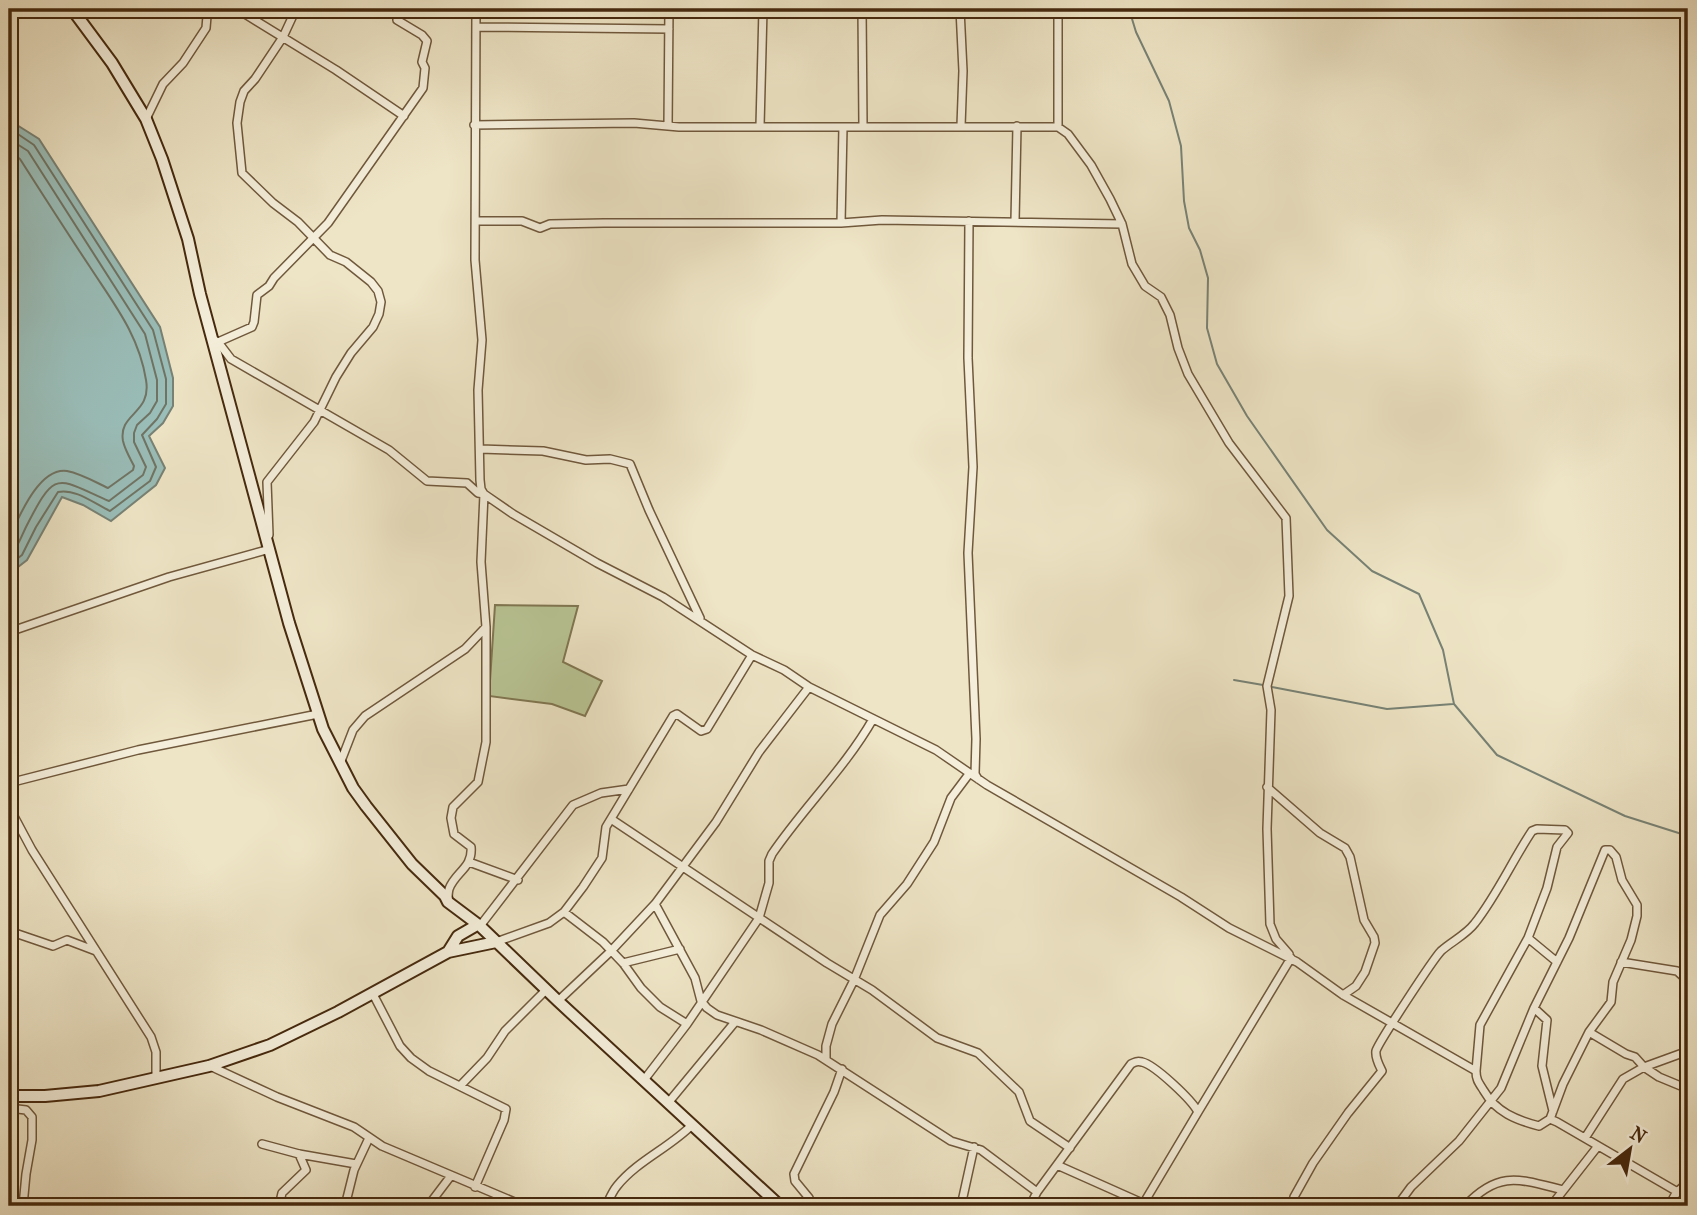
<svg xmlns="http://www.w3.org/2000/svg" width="1697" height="1215" viewBox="0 0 1697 1215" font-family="'IM FELL French Canon',serif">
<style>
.green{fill:#b9c595;stroke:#807752;stroke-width:2}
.water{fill:#9abeb9;stroke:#788275;stroke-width:2}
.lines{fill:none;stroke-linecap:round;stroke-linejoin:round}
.shore{stroke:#707464;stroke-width:2}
.stream{stroke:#788275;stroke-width:2}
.street-casing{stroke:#70583c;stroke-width:10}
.secondary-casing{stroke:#46290e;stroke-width:14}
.street{stroke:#f4eeda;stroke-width:7}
.secondary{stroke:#f4eeda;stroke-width:10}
</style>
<rect width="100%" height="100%" fill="#eee5c6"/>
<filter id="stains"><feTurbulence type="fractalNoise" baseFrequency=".00286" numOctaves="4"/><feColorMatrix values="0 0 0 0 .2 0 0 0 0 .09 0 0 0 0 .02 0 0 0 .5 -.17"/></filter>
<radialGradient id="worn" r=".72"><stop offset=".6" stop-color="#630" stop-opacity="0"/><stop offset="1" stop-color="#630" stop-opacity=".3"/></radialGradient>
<path class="green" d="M495 605 578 606 563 662 602 681 585 716 552 704 489 696Z"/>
<path class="water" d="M9 120 39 139 160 327 173 378V406L163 423 149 436 165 468 156 485 111 521 83 505 62 497 27 560 9 574Z"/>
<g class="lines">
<path class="shore" d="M9 128 34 145 153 330 166 379V404L157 419 142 435 156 467 150 481 110 511C95 504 75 488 58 492L36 527 22 555 9 565
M9 139 28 151 145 334 157 380V401L150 413 137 425 134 433V442L146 467 143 475 109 501C56 478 56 468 26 527 21 537 18 548 9 554
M9 151 20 159C43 195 66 231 90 267 114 304 139 335 146 380 152 414 118 413 123 441 125 450 130 458 134 466L133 470 108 488C95 482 82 474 67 471 39 467 19 517 9 538"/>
<path class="stream" d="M1129 9 1136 32 1169 101 1181 146 1184 201 1189 228 1200 250 1208 278 1207 328 1217 364 1247 416 1327 530 1372 571 1419 594 1443 650 1454 704 1497 755 1625 816 1688 836
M1234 680 1263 685
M1272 687 1387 709 1453 704"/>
<defs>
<path id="street" d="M216 9 245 14 336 70 404 116
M862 9 863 126
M960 9 963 71 961 126
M476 27 669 29
M146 119 163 84 183 63 206 28 207 16 205 9
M474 125 634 123 679 127H1058V9
M668 126 669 9
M760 126 763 9
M1058 127 1068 134 1091 165 1110 199 1122 224 1132 264 1145 286 1161 297 1170 315 1178 348 1188 374 1229 443 1286 518 1289 596 1267 686 1271 710 1267 829 1270 924 1276 939 1289 954
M476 221H522L540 228 550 224 604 223H841L882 220 1122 224
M969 221 968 358 973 467 968 553 976 739 975 774 978 779
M1015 221 1017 126
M841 223 843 127
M218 342 252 327 254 322 257 295 269 286 274 278 328 223 423 88 425 68 422 62 427 41 422 35 397 20 399 9
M214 344V340L218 342 231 359 389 450 427 481 467 483 478 493 484 494 513 514 597 563 663 597 752 655 784 670 809 687 936 750 987 785 1181 897 1229 928 1297 962 1343 995 1476 1071C1476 1080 1479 1083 1484 1091 1496 1112 1516 1120 1539 1126L1550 1119 1557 1122 1688 1198
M480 449 543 451 586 460 610 459 630 464 649 510 700 618
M269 535 267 482 314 422 336 377 351 353 373 327 379 314 381 302 378 291 371 282 346 262 330 255 298 222 273 203 242 173 237 123 240 102 244 91 255 79 283 37 296 9
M9 632 169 577 270 549 269 546
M341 761 353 730 365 716 465 649 485 628
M9 783 138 750 318 714
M1267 787 1320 833 1345 848 1350 857 1364 920 1374 937 1375 943 1365 972 1356 986 1343 995
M9 807 32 850 151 1037 156 1052V1079
M611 819 827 963 872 990 937 1038 978 1053 1019 1092 1030 1121 1070 1148
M469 862 518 880
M448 901C448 897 448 893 449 889 455 872 473 868 471 847L454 834 451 818 453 807 478 782 486 742V627L481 562 484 494 481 489 480 480 478 390 482 340 475 260 476 9
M655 904 695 978 701 1001 707 1008 717 1015 761 1030 818 1055 951 1141 981 1150 1037 1192
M564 912 603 942 623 963 641 988 660 1007 687 1024
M480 926 573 805 601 793 629 789
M9 931 53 946 67 940 96 951
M1528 938 1557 962
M496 942 549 923 564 912 583 887 602 858 606 827 673 716 677 714 701 731 707 729 752 655
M1621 962 1677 971 1688 981
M623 963 680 949
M373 994 400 1046 411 1058 429 1071 506 1109 504 1120 475 1187
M558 1001 611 951 655 904 716 822 759 752 809 687
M1534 1008 1547 1020 1542 1066 1553 1111
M1589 1032 1626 1054 1635 1057 1644 1067 1659 1077 1688 1089
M826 1060V1046L832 1024 854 980 880 915 907 884 934 842 951 798 969 774
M210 1066 277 1097 354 1127 382 1146 524 1206
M644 1080 687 1024 759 918 769 883V861L772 854C804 807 845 768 873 719
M460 1086 487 1058 505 1031 546 990
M668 1103 735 1022
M9 1108 26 1110 32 1117V1140L26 1174 23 1206
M1198 1112 1291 958
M1585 1138 1623 1079 1644 1067 1688 1051
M262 1144 299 1154 356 1164
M1057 1165 1149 1206
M279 1206 282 1193 306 1170 299 1154
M345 1206 354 1170 369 1138
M428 1206 450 1177
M606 1206C609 1200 612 1192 617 1186 637 1161 669 1148 692 1125
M805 1206 809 1198 795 1181 794 1174 834 1092 842 1069
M961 1206 974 1147
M1030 1206 1037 1192 1131 1064C1135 1062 1137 1061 1142 1062 1155 1065 1192 1100 1198 1112L1142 1206
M1292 1206 1294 1197 1313 1163 1348 1113 1382 1071C1379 1065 1375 1058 1376 1051 1378 1043 1434 958 1441 951 1452 941 1466 935 1475 923 1497 895 1512 861 1532 831L1537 829 1565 830 1568 833 1557 847 1547 888 1528 938 1480 1025 1476 1071
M1397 1206 1411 1187 1459 1141 1501 1088 1534 1008 1569 938 1605 850H1610L1616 857 1622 880 1637 905V916L1631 940 1613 982 1611 1002 1589 1032 1563 1084 1550 1119
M1465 1206C1499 1170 1519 1179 1563 1190
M1551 1206 1598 1146
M1669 1206 1676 1193 1688 1182"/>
<path id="secondary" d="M72 9 112 63 146 119 162 159 188 239 200 294 289 623 323 729 353 788 366 806 412 864 445 896 448 902 480 926 558 1001 780 1206
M448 952 458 936 477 925
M9 1096H45L99 1091 209 1066 270 1045 338 1012 448 952 496 942"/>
</defs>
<use href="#street" class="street-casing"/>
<use href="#secondary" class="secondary-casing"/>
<use href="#street" class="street"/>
<use href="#secondary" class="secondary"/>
</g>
<rect width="1697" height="1215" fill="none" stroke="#eee5c6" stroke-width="35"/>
<rect x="10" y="10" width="1676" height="1194" fill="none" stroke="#46290e" stroke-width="3.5"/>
<rect x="18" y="18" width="1662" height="1180" fill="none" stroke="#46290e" stroke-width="2"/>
<g transform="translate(1630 1149) rotate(31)" stroke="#f4eeda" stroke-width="5" paint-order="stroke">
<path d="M0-5L12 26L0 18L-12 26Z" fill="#46290e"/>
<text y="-10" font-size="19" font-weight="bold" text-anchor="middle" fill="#46290e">N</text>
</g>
<rect width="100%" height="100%" filter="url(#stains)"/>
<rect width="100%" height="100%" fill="url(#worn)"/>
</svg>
